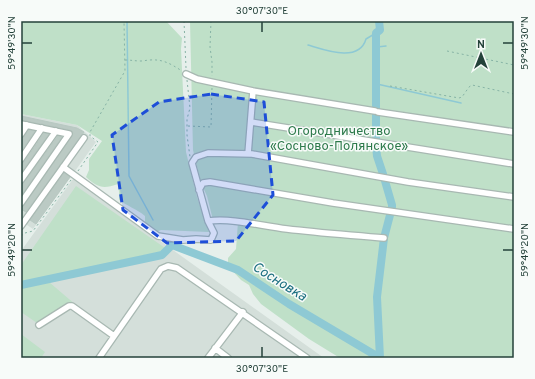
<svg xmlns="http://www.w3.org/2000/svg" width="535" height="379" viewBox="0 0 535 379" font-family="Overpass,sans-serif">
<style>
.built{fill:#d4dfda}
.green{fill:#bfe0c8}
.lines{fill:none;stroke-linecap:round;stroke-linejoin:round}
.stream{stroke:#8ec9d4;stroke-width:1.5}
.river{stroke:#8ec9d4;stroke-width:8}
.building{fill:#bbcac4;stroke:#b8c9c2}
.minor-casing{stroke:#a8b8b2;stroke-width:8}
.path{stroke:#86b3a5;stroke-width:1;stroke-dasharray:2 3;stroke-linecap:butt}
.minor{stroke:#fff;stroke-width:5.5}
.marked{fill:#1d4ed8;fill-opacity:0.2;stroke:#1d4ed8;stroke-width:3;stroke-dasharray:8 5;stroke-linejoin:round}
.ticks{fill:none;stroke:#24423a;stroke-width:1.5}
.labels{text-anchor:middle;stroke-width:3;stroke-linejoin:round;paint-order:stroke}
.park-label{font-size:13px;fill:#2d7a4b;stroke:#f7fbf9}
.water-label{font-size:14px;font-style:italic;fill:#1c6f80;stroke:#f7fbf9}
.neatline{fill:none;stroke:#24423a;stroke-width:1.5}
.ticks-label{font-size:10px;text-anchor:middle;fill:#24423a}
</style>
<rect width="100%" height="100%" fill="#e6efeb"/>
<path class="built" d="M21 114 77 125 96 142 33 229 21 221Z
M73 179 75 180 324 358H21V251Z"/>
<path class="green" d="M21 21H166L182 38 181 49 186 152 197 197 209 232 161 230 156 232 145 223V216C137 209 127 206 119 200V192L118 184C103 189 98 188 86 177L89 170V159L102 141 77 125 21 114Z
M190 21H427L434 22V21H514V358H340L309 339 261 304 253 294 249 285 241 280 228 266V258L236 249 238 222 213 220 207 196 201 183 193 150Z
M76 186 168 250 21 282V265Z
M49 282 83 311 73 305 48 319 37 323 21 312V288Z
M21 334 45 352 41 358H21Z"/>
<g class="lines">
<path class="stream" d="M127 21 129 176 153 220
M308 45C325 50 359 63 366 39L376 33
M377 47 386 46
M377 84 461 103"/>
<path class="river" d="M379 21 380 30 376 33V146L377 156 383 174
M385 181 392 205V207
M21 285 162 255 172 245 238 270 289 304 380 358 377 297 384 238 390 215"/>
</g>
<path class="building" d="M21 116 77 128 84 132 26 212 21 209V207L24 205 74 133 70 130 21 120Z
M29 130 35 131 21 151V138L24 137Z
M44 133 49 134 21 173V163L25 161Z
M58 136 62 137 21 196V184L24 182Z
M64 173 70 177 36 224 30 220Z"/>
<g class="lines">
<defs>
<path id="minor" d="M186 74 197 79 253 91 375 111
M378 112 514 132
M251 122 514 164
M21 124 69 134 21 203
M21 134 27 125
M248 154 253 91
M21 159 42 128
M63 167 158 236 183 240 196 239 211 240 214 233 208 221 192 163 196 157 208 153 252 154 408 182 514 197
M21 180 56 131
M199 190 203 183 210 182 333 203 514 229
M208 221C234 218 261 226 287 229 319 233 352 235 384 238
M21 226 84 138
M39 325 69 306H72L114 336
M215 348 228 358
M99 358 161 269 168 266 177 268 307 358
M208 358 243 312"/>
</defs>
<use href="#minor" class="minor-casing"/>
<path class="path" d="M184 21 186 68
M211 21 210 47 212 62V76
M447 51 514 65
M125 60C131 60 135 61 141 61 144 61 147 60 150 60 163 59 171 64 182 71
M187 80 190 108 187 119V135L190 157
M390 86 459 98 462 97 469 87 472 85 514 94
M188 126 211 127 212 87
M78 171 98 142 90 136V132L125 71 124 21
M21 236 25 233 33 231 71 180"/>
<use href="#minor" class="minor"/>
</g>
<path class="marked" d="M211 94 264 102 273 195 236 241 167 243 123 210 112 135 159 102Z"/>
<path class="ticks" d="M262 22V32M22 43H32M503 43H513M22 250H32M503 250H513M262 347V357"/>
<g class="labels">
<g class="park-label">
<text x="339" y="135">Огородничество<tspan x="339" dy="15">«Сосново-Полянское»</tspan></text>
</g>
<g class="water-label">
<text transform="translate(280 281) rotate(32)" y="5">Сосновка</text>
</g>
</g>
<rect width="535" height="379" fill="none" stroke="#f7fbf9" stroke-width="44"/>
<g transform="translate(481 54)" stroke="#f7fbf9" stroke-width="3" paint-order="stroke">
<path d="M0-3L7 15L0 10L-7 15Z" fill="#24423a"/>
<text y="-6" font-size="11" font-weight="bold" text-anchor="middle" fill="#24423a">N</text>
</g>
<rect x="22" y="22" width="491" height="335" class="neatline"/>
<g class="ticks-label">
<text x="262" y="14">30°07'30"E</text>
<text transform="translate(11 43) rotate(-90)" y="4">59°49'30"N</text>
<text transform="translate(524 43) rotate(-90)" y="4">59°49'30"N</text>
<text transform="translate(11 250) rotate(-90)" y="4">59°49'20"N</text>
<text transform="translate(524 250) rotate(-90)" y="4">59°49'20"N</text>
<text x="262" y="372">30°07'30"E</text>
</g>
</svg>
